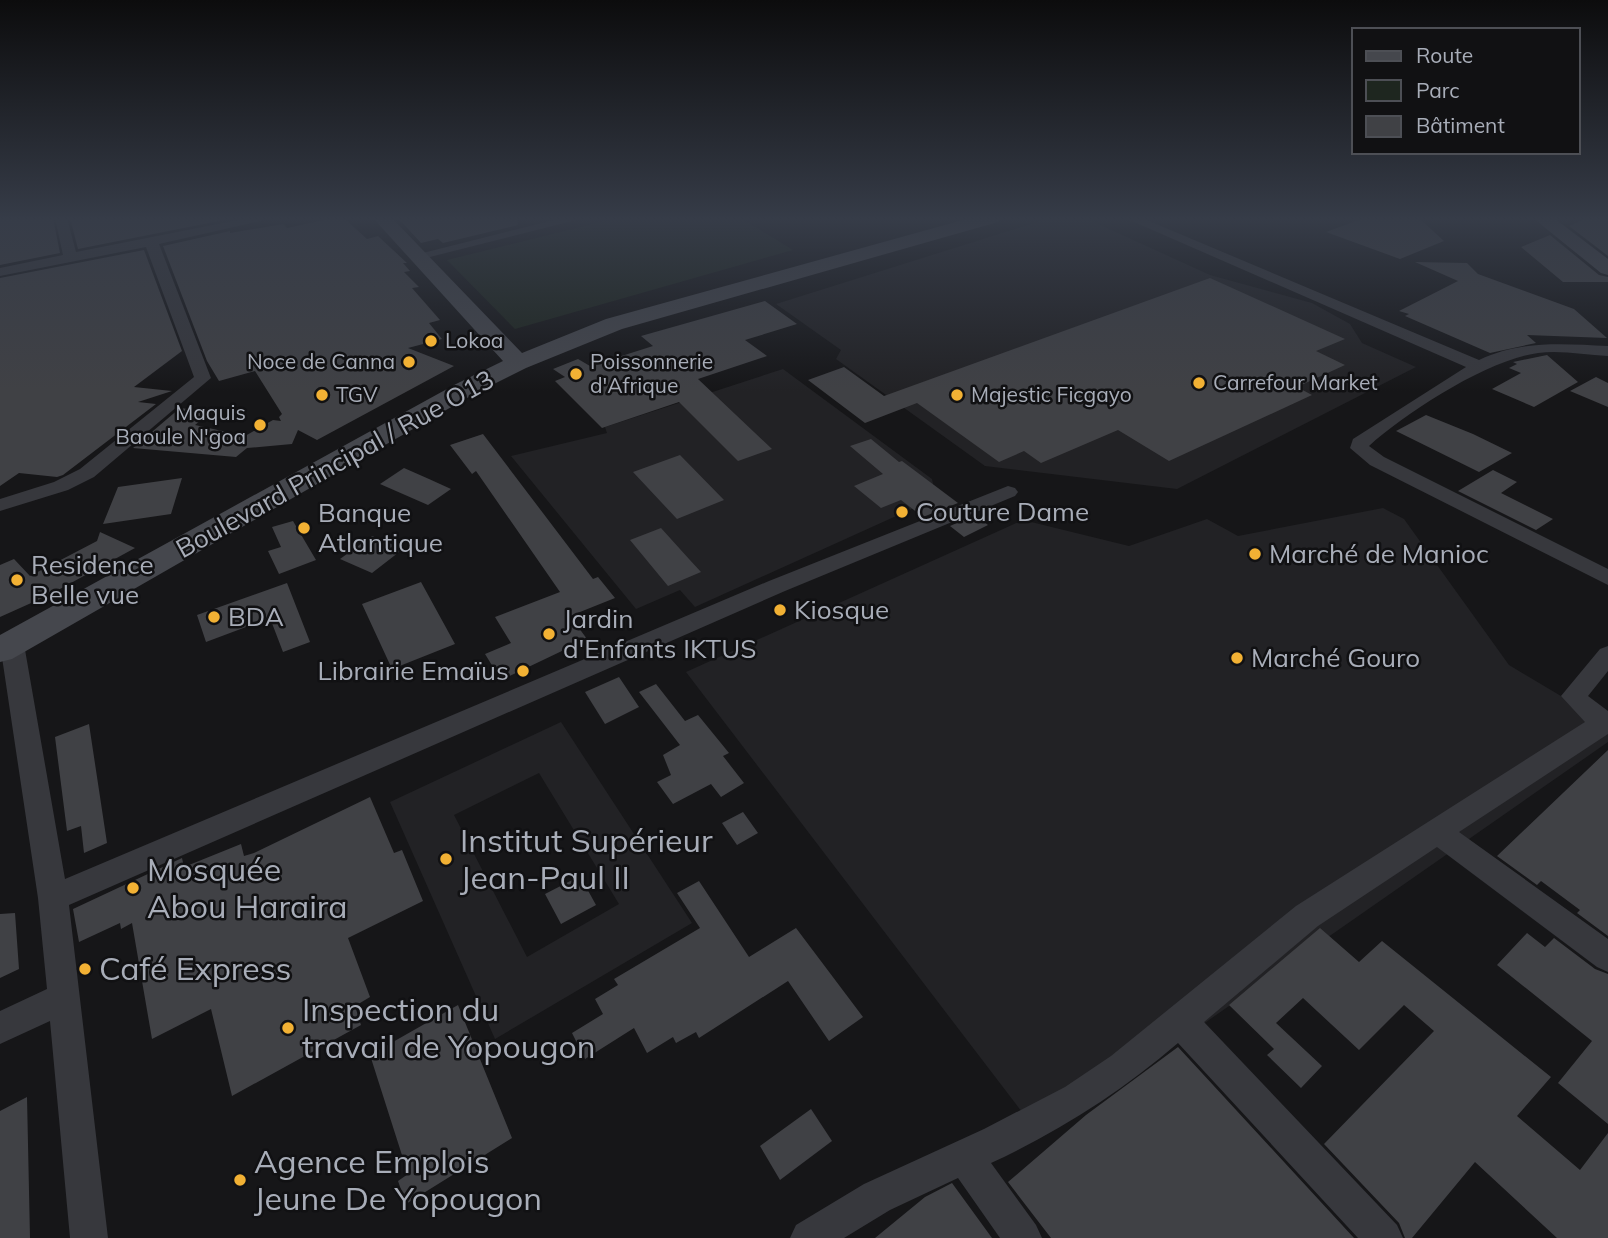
<svg xmlns="http://www.w3.org/2000/svg" width="1608" height="1238" viewBox="0 0 1608 1238" font-family="Mulish,sans-serif">
<style>
.built{fill:#222225;fill-rule:evenodd}
.green{fill:#1e261f}
.building{fill:#404145}
.lines{fill:none;stroke-linecap:round;stroke-linejoin:round}
.street{fill:#37383d;fill-rule:evenodd}
.secondary{fill:#45474d;fill-rule:evenodd}
.poi-dot{fill:#f2b134;stroke:#111113;stroke-width:2.5}
.labels{text-anchor:middle;stroke-width:5;stroke-linejoin:round;paint-order:stroke}
.far-poi-label{font-size:21px;fill:#a8adb8;stroke:#111113;text-anchor:start}
.street-label{font-size:26px;fill:#a8adb8;stroke:#111113}
.poi-label{font-size:26px;fill:#a8adb8;stroke:#111113;text-anchor:start}
.near-poi-label{font-size:32px;fill:#a8adb8;stroke:#111113;text-anchor:start}
</style>
<rect width="100%" height="100%" fill="#161618"/>
<path class="built" d="M1050 218H1085L1210 275 1312 303 1350 324 1362 343 1416 367 1177 489 985 466 836 359 841 350 776 304Z
M783 369 932 479 936 498 695 607 680 590 636 609 511 456 607 433 605 427Z
M1383 508 1404 519 1509 665 1608 724V742L1041 1137 686 672 1023 520 1129 546 1207 519 1238 536Z
M561 722 692 923 495 1039 390 802ZM539 773 619 904 527 957 454 815Z"/>
<path class="green" d="M617 218H741L793 250 515 329 447 260Z"/>
<path class="building" d="M0 218H53L60 253 0 265Z
M70 218H229V219L78 249Z
M333 218H344L367 239 378 236 407 263H403L410 271 404 272 419 287 412 288 440 320 429 323 442 339 408 348 454 366 317 440 298 430 292 444 247 448 236 457 133 448 180 408 211 412 195 425 245 436 273 420 281 421 279 417 282 414 255 371 219 381 207 361 163 246 230 231V233L283 224 287 228Z
M398 218H517L518 225 443 243 438 239 421 243Z
M1364 218H1419L1444 241 1400 259 1326 232Z
M1587 218H1608V256L1569 226Z
M1550 235 1599 275 1608 277V282H1563L1521 247Z
M144 250 182 351 134 387 172 391 138 402 156 404 63 475 57 477 19 473 0 486V278Z
M1415 262 1467 263 1478 274 1574 309 1607 338 1527 335 1536 343 1490 353 1405 316 1409 314 1399 311 1458 281Z
M1210 278 1345 339 1316 351 1345 365 1297 387 1312 395 1169 461 1118 430 1041 463 1024 451 999 462 917 403 865 423 808 380 844 367 884 396Z
M765 301 797 324 745 340 767 356 698 379 772 449 738 461 679 402 602 428 555 381 565 377 553 369 578 359 590 366 653 346 641 336Z
M1547 355 1578 382 1534 407 1492 389 1521 373 1509 368 1517 364 1513 362Z
M1596 377 1608 383V407L1570 391Z
M1426 415 1473 434 1512 453 1479 472 1396 431Z
M483 434 593 579 598 577 615 598 570 616 587 639 501 680 485 654 511 643 495 617 560 592 476 471 472 474 450 445Z
M871 439 899 462 902 461 958 503 923 517 901 500 881 508 854 486 883 474 850 446Z
M680 455 724 500 677 519 633 472Z
M404 468 429 479 451 489 428 505 380 484Z
M1493 470 1517 482 1501 493 1553 519 1536 530 1458 491Z
M182 478 171 514 103 524 118 487Z
M975 515 988 525 964 537 950 526Z
M293 521 316 560 279 574 268 551 281 547 272 527Z
M661 528 689 559 701 572 668 586 630 540Z
M100 532 135 548 49 595 0 617V565L14 559 30 576 97 541Z
M372 536 403 549 372 573 340 559Z
M421 582 455 644 392 669 362 604Z
M287 583 310 642 283 652 270 618 206 642 197 615Z
M619 677 639 707 605 724 585 692Z
M656 684 685 721 698 715 729 753 723 756 744 783 721 797 711 784 673 804 657 782 671 775 663 755 680 745 639 692Z
M89 724 107 843 84 853 81 826 67 831 55 737Z
M1608 750V936L1577 913 1580 910 1541 881 1537 885 1497 856Z
M370 797 394 853 402 850 423 901 348 938 370 997 355 1006 361 1025 232 1096 211 1009 152 1039 132 923 121 929 120 923 79 942 73 909 182 858 184 867 241 844 244 856 254 853Z
M743 812 758 833 737 845 722 823Z
M580 876 596 905 561 924 545 894Z
M699 881 749 957 796 928 863 1017 829 1041 788 981 699 1038 696 1032 676 1043 673 1037 647 1053 634 1028 585 1059 572 1033 603 1014 595 999 618 985 614 979 700 928 677 893Z
M15 913 19 969 0 978V914Z
M1320 928 1359 962 1382 941 1551 1077 1517 1116 1580 1170 1608 1133V1238H1557L1475 1162 1412 1238H1405L1399 1223 1324 1144 1434 1031 1404 1005 1359 1050 1303 998 1276 1023 1322 1066 1301 1088 1267 1055 1274 1049 1229 1005Z
M1527 933 1545 947 1554 938 1595 969 1608 974V1124L1558 1083 1592 1041 1497 965Z
M458 1005 512 1138 406 1204 398 1181 408 1174 370 1055Z
M1178 1047 1354 1238H1051L1008 1182 1086 1115Z
M27 1097 30 1238H0V1111Z
M811 1109 832 1141 780 1180 760 1146Z
M952 1183 992 1238H875L925 1197Z"/>
<g class="lines">
<path class="street" d="M55 218H67L76 252 248 218H273L159 244 211 378 94 477 68 490 0 511V499L54 482 80 469 194 377 146 247 0 276V268L63 255Z
M562 218H584L418 260 411 256Z
M1125 218H1142L1479 360C1522 340 1562 344 1608 346V356C1585 355 1561 350 1538 353 1487 360 1407 412 1369 446L1384 457 1608 569V585L1370 465 1350 448 1353 439 1466 367Z
M1008 486 1015 488 1018 492 1015 496 785 591 69 905 108 1238H70L50 1021 0 1044V1011L47 989 38 898 0 644 4 638H20L24 644 65 879 769 581Z
M1608 646V671L1588 696 1608 711V734L1459 832 1608 939V972L1597 967 1437 847 1318 926 1204 1022 1397 1225 1403 1238H1358L1178 1043C1121 1092 1060 1131 991 1163L1036 1225 1042 1238H1000L958 1178 890 1210 844 1238H790L796 1225 864 1184 984 1129 1065 1087 1111 1056 1296 906 1585 722 1561 696 1600 649Z"/>
<path class="secondary" d="M373 218H392L522 353 606 319 970 218H1000L998 222 622 329 526 368 474 394 12 659 0 662V635L456 384 503 361Z
M1533 218H1554L1608 259V275L1601 273Z"/>
</g>
<linearGradient id="sky" x2="0" y2="1"><stop stop-color="#0c0c0d"/><stop offset="0.56" stop-color="#363c48"/><stop offset="1" stop-color="#363c48" stop-opacity="0"/></linearGradient>
<rect width="1608" height="391" fill="url(#sky)"/>
<g class="poi-dot">
<circle cx="431" cy="341" r="7"/>
<circle cx="409" cy="362" r="7"/>
<circle cx="576" cy="374" r="7"/>
<circle cx="1199" cy="383" r="7"/>
<circle cx="322" cy="395" r="7"/>
<circle cx="957" cy="395" r="7"/>
<circle cx="260" cy="425" r="7"/>
<circle cx="902" cy="512" r="7"/>
<circle cx="304" cy="528" r="7"/>
<circle cx="1255" cy="554" r="7"/>
<circle cx="17" cy="580" r="7"/>
<circle cx="780" cy="610" r="7"/>
<circle cx="214" cy="617" r="7"/>
<circle cx="549" cy="634" r="7"/>
<circle cx="1237" cy="658" r="7"/>
<circle cx="523" cy="671" r="7"/>
<circle cx="446" cy="859" r="7"/>
<circle cx="133" cy="888" r="7"/>
<circle cx="85" cy="969" r="7"/>
<circle cx="288" cy="1028" r="7"/>
<circle cx="240" cy="1180" r="7"/>
</g>
<g class="labels">
<g class="far-poi-label">
<text x="445" y="348">Lokoa</text>
<text x="395" y="369" text-anchor="end">Noce de Canna</text>
<text x="590" y="369">Poissonnerie<tspan x="590" dy="24">d'Afrique</tspan></text>
<text x="1213" y="390">Carrefour Market</text>
<text x="336" y="402">TGV</text>
<text x="971" y="402">Majestic Ficgayo</text>
<text x="246" y="420" text-anchor="end">Maquis<tspan x="246" dy="24">Baoule N'goa</tspan></text>
</g>
<g class="street-label">
<text transform="translate(335 464) rotate(-29)" y="9">Boulevard Principal / Rue O13</text>
</g>
<g class="poi-label">
<text x="916" y="521">Couture Dame</text>
<text x="318" y="522">Banque<tspan x="318" dy="30">Atlantique</tspan></text>
<text x="1269" y="563">Marché de Manioc</text>
<text x="31" y="574">Residence<tspan x="31" dy="30">Belle vue</tspan></text>
<text x="794" y="619">Kiosque</text>
<text x="228" y="626">BDA</text>
<text x="563" y="628">Jardin<tspan x="563" dy="30">d'Enfants IKTUS</tspan></text>
<text x="1251" y="667">Marché Gouro</text>
<text x="509" y="680" text-anchor="end">Librairie Emaïus</text>
</g>
<g class="near-poi-label">
<text x="460" y="852">Institut Supérieur<tspan x="460" dy="37">Jean-Paul II</tspan></text>
<text x="147" y="881">Mosquée<tspan x="147" dy="37">Abou Haraira</tspan></text>
<text x="99" y="980">Café Express</text>
<text x="302" y="1021">Inspection du<tspan x="302" dy="37">travail de Yopougon</tspan></text>
<text x="254" y="1173">Agence Emplois<tspan x="254" dy="37">Jeune De Yopougon</tspan></text>
</g>
</g>
<rect x="1352" y="28" width="228" height="126" fill="#111113" stroke="#4d4f55" stroke-width="2"/>
<rect x="1366" y="51" width="35" height="10" fill="#45474d" stroke="#4d4f55" stroke-width="2"/>
<text x="1416" y="63" font-size="21" fill="#a8adb8">Route</text>
<rect x="1366" y="80" width="35" height="21" fill="#1e261f" stroke="#4d4f55" stroke-width="2"/>
<text x="1416" y="98" font-size="21" fill="#a8adb8">Parc</text>
<rect x="1366" y="116" width="35" height="21" fill="#404145" stroke="#4d4f55" stroke-width="2"/>
<text x="1416" y="133" font-size="21" fill="#a8adb8">Bâtiment</text>
</svg>
